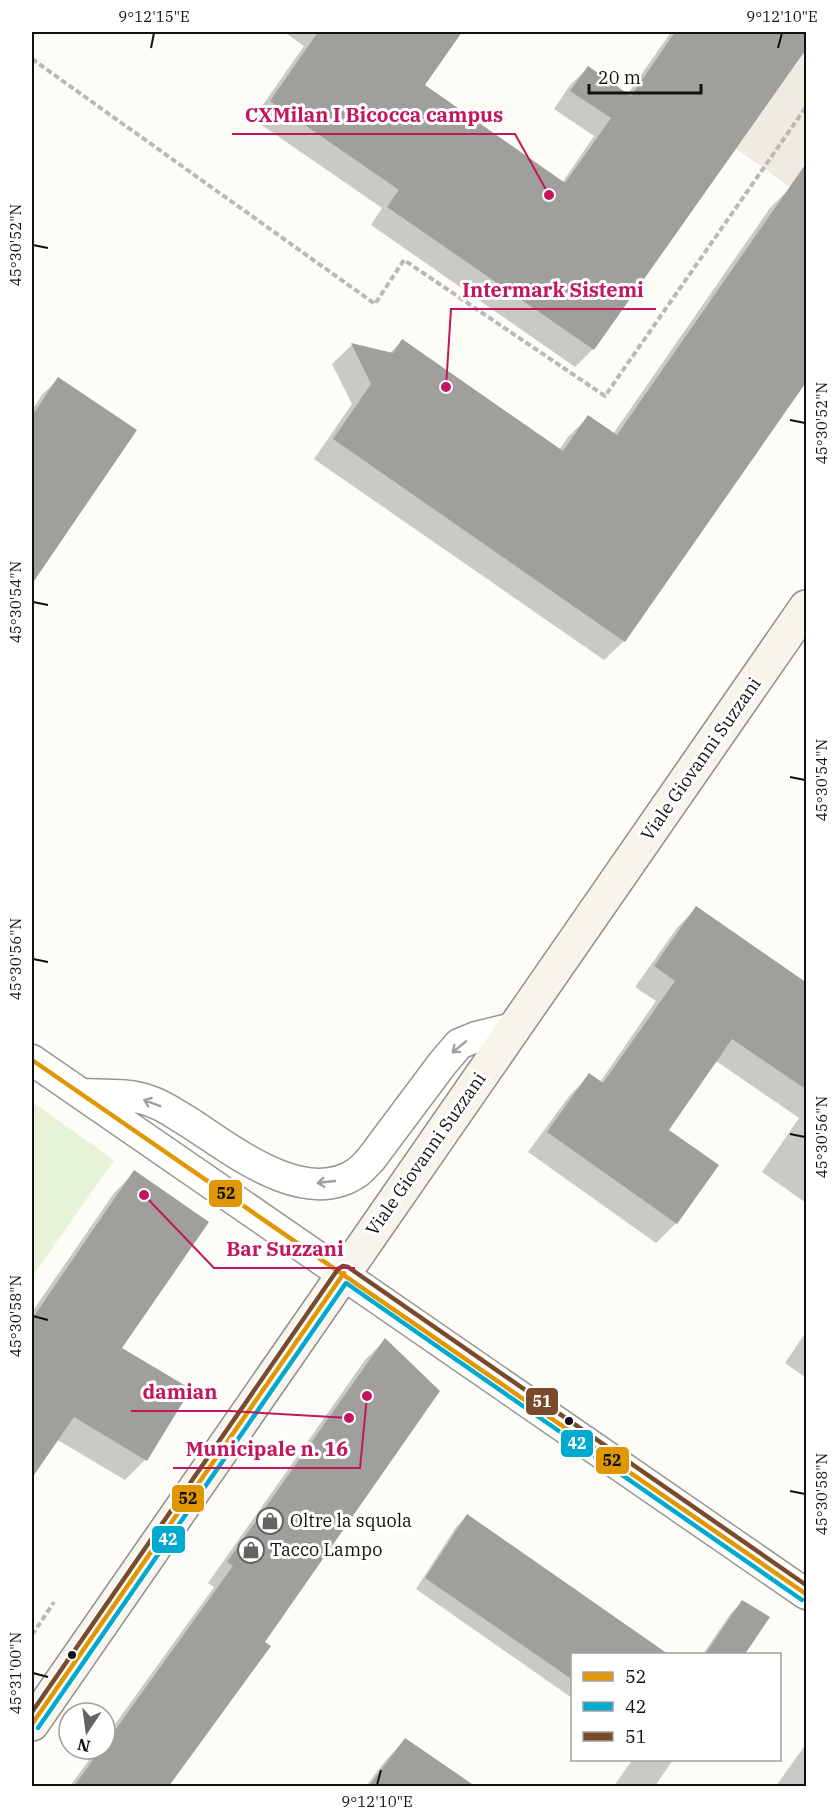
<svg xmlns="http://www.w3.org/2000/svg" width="838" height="1818" viewBox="0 0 838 1818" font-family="'IBM Plex Serif',serif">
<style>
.green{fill:#e7f3d7}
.plaza{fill:#edebe2}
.shadow{fill:#0003}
.building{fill:#a19f9c}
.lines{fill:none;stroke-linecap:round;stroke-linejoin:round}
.street-casing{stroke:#979795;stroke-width:33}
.secondary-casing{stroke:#8e8d8b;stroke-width:36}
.path{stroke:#b9b9b8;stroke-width:4;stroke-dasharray:6 3;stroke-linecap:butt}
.street{stroke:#fffffe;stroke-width:30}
.secondary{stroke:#f6f4eb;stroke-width:33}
.bus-1-casing{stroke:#fff;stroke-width:9}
.bus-2-casing{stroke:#fff;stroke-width:9}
.bus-3-casing{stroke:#fff;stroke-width:9}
.bus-1{stroke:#e09702;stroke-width:4.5}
.bus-2{stroke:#00a9ce;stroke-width:4.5}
.bus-3{stroke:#7a4b2a;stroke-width:4.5}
.oneway{stroke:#a0a09f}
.ticks{fill:none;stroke:#111;stroke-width:2}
.bus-dot{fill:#111;stroke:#fff;stroke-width:2}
.labels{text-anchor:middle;stroke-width:6;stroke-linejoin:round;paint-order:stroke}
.street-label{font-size:18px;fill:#111;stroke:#fff}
.poi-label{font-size:18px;fill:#111;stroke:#fff;text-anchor:start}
.leader{fill:none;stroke:#c2185b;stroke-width:2}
.callout-dot{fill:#c2185b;stroke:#fff;stroke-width:2}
.callout-label{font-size:20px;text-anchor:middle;font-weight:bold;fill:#c2185b;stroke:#fff;stroke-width:6;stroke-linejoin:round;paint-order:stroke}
.line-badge{stroke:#fff;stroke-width:2}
.badge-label{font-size:16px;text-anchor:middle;font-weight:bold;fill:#fff}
.pale-badge-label{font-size:16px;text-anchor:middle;font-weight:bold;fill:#111}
.neatline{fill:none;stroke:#111;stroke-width:2}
.ticks-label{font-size:15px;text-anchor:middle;fill:#111}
</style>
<rect width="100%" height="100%" fill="#fdfcf7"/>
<path class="green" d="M32 1102 114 1160 32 1277Z"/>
<path class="plaza" d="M806 48V198L736 149Z"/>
<path class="shadow" d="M284 32H460L422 86 562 183 594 136 554 109 570 85 588 68 627 95 671 32H806V45L593 349 575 367 371 225 382 208 253 119 304 46Z
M790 188 624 641 604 660 314 459 352 404 332 364 352 345 390 353 402 341 559 450 568 437 588 417 613 434 770 208Z
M58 379 135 431 32 582V410L42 395Z
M696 908 806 985V1203L762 1172 799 1118 716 1061 667 1130 676 1223 656 1243 528 1152 570 1095 590 1075 600 1082 656 1001 635 987 677 928Z
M135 1172 120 1348 145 1460 125 1480 56 1439 32 1475V1312L114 1193Z
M806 1332V1378L785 1363Z
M385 1340 263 1642 269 1647 167 1786H70L97 1749H105V1738L214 1587 208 1583 365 1360Z
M467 1516 666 1654H572V1698L416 1589 456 1527Z
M742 1602 768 1617 743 1654H703L731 1613Z
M405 1740 462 1779 457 1786H366L386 1760Z
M806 1744V1786H776Z
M632 1760H673L655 1786H614Z"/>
<path class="building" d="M318 32H462L425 85 565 183 611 118 570 91 588 66 631 96 675 32H807V48L594 350 387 207 399 190 270 101Z
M807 162V381L625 642 333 439 371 384 351 343 393 353 402 339 563 451 588 415 617 435Z
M58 377 137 430 32 584V416Z
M696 906 807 983V1090L732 1039 669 1130 719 1165 677 1224 547 1132 589 1073 603 1083 675 981 654 966Z
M134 1170 209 1222 122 1348 191 1389 147 1461 74 1417 32 1478V1319Z
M385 1338 440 1391 265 1642 271 1646 169 1786H74L101 1749H105V1744L233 1566 227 1562Z
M467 1514 668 1654H573V1680L425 1578Z
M742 1600 770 1617 745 1654H705Z
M405 1738 475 1786H369Z"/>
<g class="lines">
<defs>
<path id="street" d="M32 1060 806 1594
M82 1094C104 1095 129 1093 150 1101 163 1105 175 1114 187 1121 231 1149 305 1210 358 1172 363 1168 367 1163 371 1159L442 1064 459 1044 476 1037 513 1028"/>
<path id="secondary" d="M32 1724 806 607"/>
</defs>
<use href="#street" class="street-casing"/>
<use href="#secondary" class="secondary-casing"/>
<path class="path" d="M32 59 375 304 404 260 605 396 806 107
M32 1635 54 1602"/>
<use href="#street" class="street"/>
<use href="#secondary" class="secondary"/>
<defs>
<path id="bus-1" d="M32 1060 806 1594
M32 1724 344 1273"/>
<path id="bus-2" d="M38 1728 346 1283 802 1600"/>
<path id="bus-3" d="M32 1712 338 1269 343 1266 348 1267 806 1585"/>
</defs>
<use href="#bus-1" class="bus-1-casing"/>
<use href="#bus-2" class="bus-2-casing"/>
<use href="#bus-3" class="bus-3-casing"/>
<use href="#bus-1" class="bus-1"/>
<use href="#bus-2" class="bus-2"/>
<use href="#bus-3" class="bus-3"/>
</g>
<defs><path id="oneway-shaft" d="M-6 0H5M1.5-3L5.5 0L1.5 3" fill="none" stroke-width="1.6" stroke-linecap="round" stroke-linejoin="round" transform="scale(1.5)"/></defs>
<g class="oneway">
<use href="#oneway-shaft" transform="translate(459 1047) rotate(141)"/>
<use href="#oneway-shaft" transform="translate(152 1103) rotate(-159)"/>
<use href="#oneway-shaft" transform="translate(326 1182) rotate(174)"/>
</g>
<path class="ticks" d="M151 48 154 33M778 48 782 33M33 245 48 248M790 420 805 423M33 602 48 605M790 777 805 780M33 959 48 962M790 1134 805 1137M33 1316 48 1320M790 1491 805 1494M33 1673 48 1677M377 1785 381 1770"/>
<defs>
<symbol id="shop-ring" viewBox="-11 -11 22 22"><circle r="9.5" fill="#fff" stroke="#646362" stroke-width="1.5"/><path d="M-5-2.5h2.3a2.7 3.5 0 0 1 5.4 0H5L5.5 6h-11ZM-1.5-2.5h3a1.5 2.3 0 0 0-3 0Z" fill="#646362"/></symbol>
</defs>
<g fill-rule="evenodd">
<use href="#shop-ring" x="255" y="1506" width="30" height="30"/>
<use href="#shop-ring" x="236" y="1535" width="30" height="30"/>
</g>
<g class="bus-dot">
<circle cx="569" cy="1421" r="5"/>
<circle cx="72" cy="1655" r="5"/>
</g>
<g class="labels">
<g class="street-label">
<text transform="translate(701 759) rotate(-55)" y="6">Viale Giovanni Suzzani</text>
<text transform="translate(426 1154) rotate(-55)" y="6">Viale Giovanni Suzzani</text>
</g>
<g class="poi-label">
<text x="290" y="1527">Oltre la squola</text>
<text x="270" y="1556">Tacco Lampo</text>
</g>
</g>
<path class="leader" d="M549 195L515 134H232M446 387L451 309H656M144 1195L214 1268H355M349 1418L230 1411H131M367 1396L360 1468H173"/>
<g class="callout-dot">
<circle cx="549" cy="195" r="6"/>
<circle cx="446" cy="387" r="6"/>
<circle cx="144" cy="1195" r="6"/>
<circle cx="349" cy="1418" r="6"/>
<circle cx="367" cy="1396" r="6"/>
</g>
<g class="callout-label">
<text x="374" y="122">CXMilan I Bicocca campus</text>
<text x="553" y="297">Intermark Sistemi</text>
<text x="285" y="1256">Bar Suzzani</text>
<text x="180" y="1399">damian</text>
<text x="267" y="1456">Municipale n. 16</text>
</g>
<g class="line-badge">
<rect x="208" y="1179" width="35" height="29" rx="6" fill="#e09702"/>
<rect x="525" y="1387" width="34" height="29" rx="6" fill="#7a4b2a"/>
<rect x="560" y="1429" width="34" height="29" rx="6" fill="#00a9ce"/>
<rect x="595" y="1446" width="35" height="29" rx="6" fill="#e09702"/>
<rect x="171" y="1484" width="34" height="29" rx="6" fill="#e09702"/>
<rect x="151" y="1525" width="35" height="29" rx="6" fill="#00a9ce"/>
</g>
<g class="badge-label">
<text x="542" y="1407">51</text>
<text x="577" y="1449">42</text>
<text x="168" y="1545">42</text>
</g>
<g class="pale-badge-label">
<text x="226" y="1199">52</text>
<text x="612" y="1466">52</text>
<text x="188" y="1504">52</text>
</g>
<rect width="838" height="1818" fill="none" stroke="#ffffff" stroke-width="66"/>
<rect x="571" y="1653" width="210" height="108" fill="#ffffff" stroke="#a0a0a0" stroke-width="1.5"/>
<rect x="583" y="1672" width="30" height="9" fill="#e09702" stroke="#a0a0a0" stroke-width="1.5"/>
<text x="625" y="1683" font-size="18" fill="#111111">52</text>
<rect x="583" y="1702" width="30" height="9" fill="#00a9ce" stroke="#a0a0a0" stroke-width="1.5"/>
<text x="625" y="1713" font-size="18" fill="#111111">42</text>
<rect x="583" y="1732" width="30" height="9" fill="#7a4b2a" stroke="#a0a0a0" stroke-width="1.5"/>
<text x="625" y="1743" font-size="18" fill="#111111">51</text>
<g transform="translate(87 1731) rotate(193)"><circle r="28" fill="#ffffff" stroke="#a0a0a0" stroke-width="1.5"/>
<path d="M0-4.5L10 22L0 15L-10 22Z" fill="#646362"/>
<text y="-9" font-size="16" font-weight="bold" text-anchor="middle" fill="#111111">N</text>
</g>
<path d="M589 84v9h112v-9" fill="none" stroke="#111111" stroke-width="3"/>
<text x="598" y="84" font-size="18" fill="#111111" stroke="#ffffff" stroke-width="4.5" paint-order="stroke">20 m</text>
<rect x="33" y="33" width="772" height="1752" class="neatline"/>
<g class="ticks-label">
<text x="154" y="22">9°12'15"E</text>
<text x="782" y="22">9°12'10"E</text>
<text transform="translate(16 245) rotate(-90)" y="5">45°30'52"N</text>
<text transform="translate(822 423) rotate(-90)" y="5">45°30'52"N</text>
<text transform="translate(16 602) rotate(-90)" y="5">45°30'54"N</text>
<text transform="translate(822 780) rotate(-90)" y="5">45°30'54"N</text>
<text transform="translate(16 959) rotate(-90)" y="5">45°30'56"N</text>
<text transform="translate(822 1137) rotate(-90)" y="5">45°30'56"N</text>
<text transform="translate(16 1316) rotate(-90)" y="5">45°30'58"N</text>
<text transform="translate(822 1494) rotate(-90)" y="5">45°30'58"N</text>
<text transform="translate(16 1673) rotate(-90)" y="5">45°31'00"N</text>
<text x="377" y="1807">9°12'10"E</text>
</g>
</svg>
